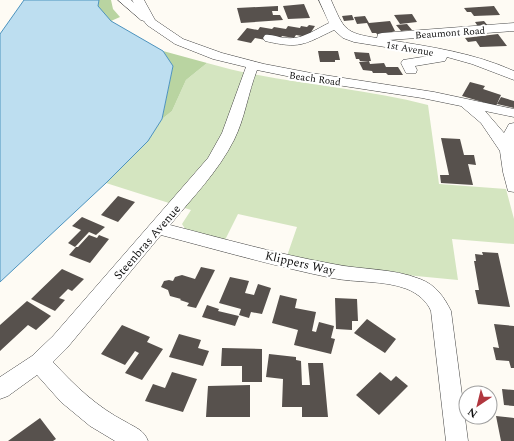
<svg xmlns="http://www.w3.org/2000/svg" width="514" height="441" viewBox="0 0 514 441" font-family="Spectral,serif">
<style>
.green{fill:#d4e5c0}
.forest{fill:#b9d4a1}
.water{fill:#bddef0;stroke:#4d93be}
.building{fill:#57514d}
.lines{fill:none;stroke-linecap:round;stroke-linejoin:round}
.minor-casing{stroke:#434343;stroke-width:1}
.minor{fill:#fff;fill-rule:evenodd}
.labels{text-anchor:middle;stroke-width:4;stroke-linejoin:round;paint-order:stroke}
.far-street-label{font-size:10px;fill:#101010;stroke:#fff}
.street-label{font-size:12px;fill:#101010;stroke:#fff}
</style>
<rect width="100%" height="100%" fill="#fefbf4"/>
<path class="green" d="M207 63C279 84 355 86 428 105L439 184 506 189 514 219V244L452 239 458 280 364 271 287 256 297 227 238 214 224 242 187 232 182 224 191 210 106 183 147 141 162 119 172 111 186 80Z"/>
<path class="forest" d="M99 0H111L113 9 120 17 111 21 97 6Z
M163 51 207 63 186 80 172 111 162 119 173 66Z"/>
<path class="water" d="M24 0H99L98 6 111 21 163 51 173 66 162 119 148 141 106 183 0 282V34Z"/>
<path class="building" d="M304 4 310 18 288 19 283 6Z
M278 6V11H272L273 15H280L283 20 241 23 237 8Z
M494 6 500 15 474 16 471 12H467L464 8Z
M412 14 417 22 400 24 394 15Z
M352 15 354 20 344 21 342 16Z
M365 16 369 23 390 21 395 31 392 32 393 34 378 35 376 33H372L367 23 357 24 354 17Z
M484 21 489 27 479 28 475 22Z
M407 24 412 30 401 31 396 25Z
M309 25 315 26 308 37 296 35 294 38 282 36 280 39 266 40 255 38 251 43 237 40 247 28 258 30 260 27 272 29 274 27 286 29 288 26 300 28 301 26 307 27Z
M498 34 507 46 480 47 476 41 468 42 465 38Z
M318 51H338L340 60H335V62H320Z
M354 52 369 53 371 61H360L359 59H356Z
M369 61 370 64 384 63 386 67H398L403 75H388L386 73H373L372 71 363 70 359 62Z
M470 82 485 86 483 89 501 95 496 106 462 96Z
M501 97 514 101V108L497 104Z
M441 138 460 139 464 155H474L476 165 468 164 473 185 441 183 440 175H449Z
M118 196 135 202 118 222 101 215Z
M82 217 105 227 96 235 89 232 75 247 68 243 81 230 72 226Z
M89 235 97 238 99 235 109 239 90 263 69 255 76 247H78Z
M482 252 498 253 510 307 478 304 475 290H479L474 261H476L475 254 483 255Z
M201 267 215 270 196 308 187 306 189 303 180 300 181 299 170 296 168 290 161 287 164 281 169 280 173 281 175 277 182 275 195 279Z
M62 269 84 279 72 291 68 289 59 298 65 300 55 311 31 299Z
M230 277 249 281 245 293 254 295 258 284 271 288 262 314 251 312 249 318 239 315 241 309 219 303Z
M280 295 297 299 295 308 316 312 312 331 316 332 319 322 334 326 331 338 335 339 331 354 294 345 298 330 272 323Z
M335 298 357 299 358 321H352V330L336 329Z
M27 301 51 316 36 330 28 325 0 351V325Z
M207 305 219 309 218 311 239 316 235 326 202 317Z
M367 319 396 339 385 353 354 333Z
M494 324 514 326V368H511L509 361 496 360 493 347 499 348Z
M122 325 150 337 147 342 163 349 142 380 125 373 139 353 135 351 125 365 101 354Z
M179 334 201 340 198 348 209 351 203 366 169 357Z
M222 348 262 349V382H242V366H221Z
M269 354 296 357V360L301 361 302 385H310L308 363H323L328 417H302V407H282L283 379 266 377Z
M172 372 197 379 183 412 145 401 153 384 165 388Z
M380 372 391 381 396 376 408 386 379 415 356 395Z
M250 385V417H206L208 386Z
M502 389 514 390V406L504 405Z
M496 416 514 418V441H501Z
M40 418 56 439 53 441H8Z"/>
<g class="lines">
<defs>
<path id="minor" d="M118 0H131L134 3 132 0H144L155 20 183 39 222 53 264 64 311 73 434 92 514 109V117L485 111 504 133 509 124 514 123V192L508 191 503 172 500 151 481 123 461 106 422 98 311 81 257 70C248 93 245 118 234 140 218 172 192 198 170 225 224 239 278 254 333 264 362 270 392 268 420 279 436 285 444 297 451 311L468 441H446L431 311C427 301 417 293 407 289 384 280 356 283 332 278 274 266 218 250 161 235L67 348 53 362C75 386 97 407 126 422 136 428 144 430 148 441H115L90 426 61 402 37 375 8 396 0 399V377L32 356 53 336 208 158 222 133 246 67 213 59 175 44 147 25 144 21 141 20Z
M319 0H331C344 29 344 33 377 38L378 34 382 33 514 23V31L389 40C432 47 474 53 514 71V80L472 64 447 57 445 61 415 66 417 70 416 73H406L401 63 403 60 435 55 354 42 343 38 334 30C303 45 300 49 265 41L263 38 265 35C272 34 279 38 287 38 302 40 316 29 329 23Z"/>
</defs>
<use href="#minor" class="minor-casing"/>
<use href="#minor" class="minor"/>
</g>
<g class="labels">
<g class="far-street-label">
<text transform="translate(450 32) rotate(-4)" y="4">Beaumont Road</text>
<text transform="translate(410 48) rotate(10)" y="4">1st Avenue</text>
<text transform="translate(315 78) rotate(8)" y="4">Beach Road</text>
</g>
<g class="street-label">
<text transform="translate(147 242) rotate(-49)" y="4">Steenbras Avenue</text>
<text transform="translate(300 263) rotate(13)" y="4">Klippers Way</text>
</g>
</g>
<g transform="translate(478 405) rotate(215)"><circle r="19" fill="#ffffff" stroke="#9f9f9f"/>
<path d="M0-3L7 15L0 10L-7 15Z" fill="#b1373f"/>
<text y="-6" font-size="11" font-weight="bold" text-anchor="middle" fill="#101010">N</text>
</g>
</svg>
